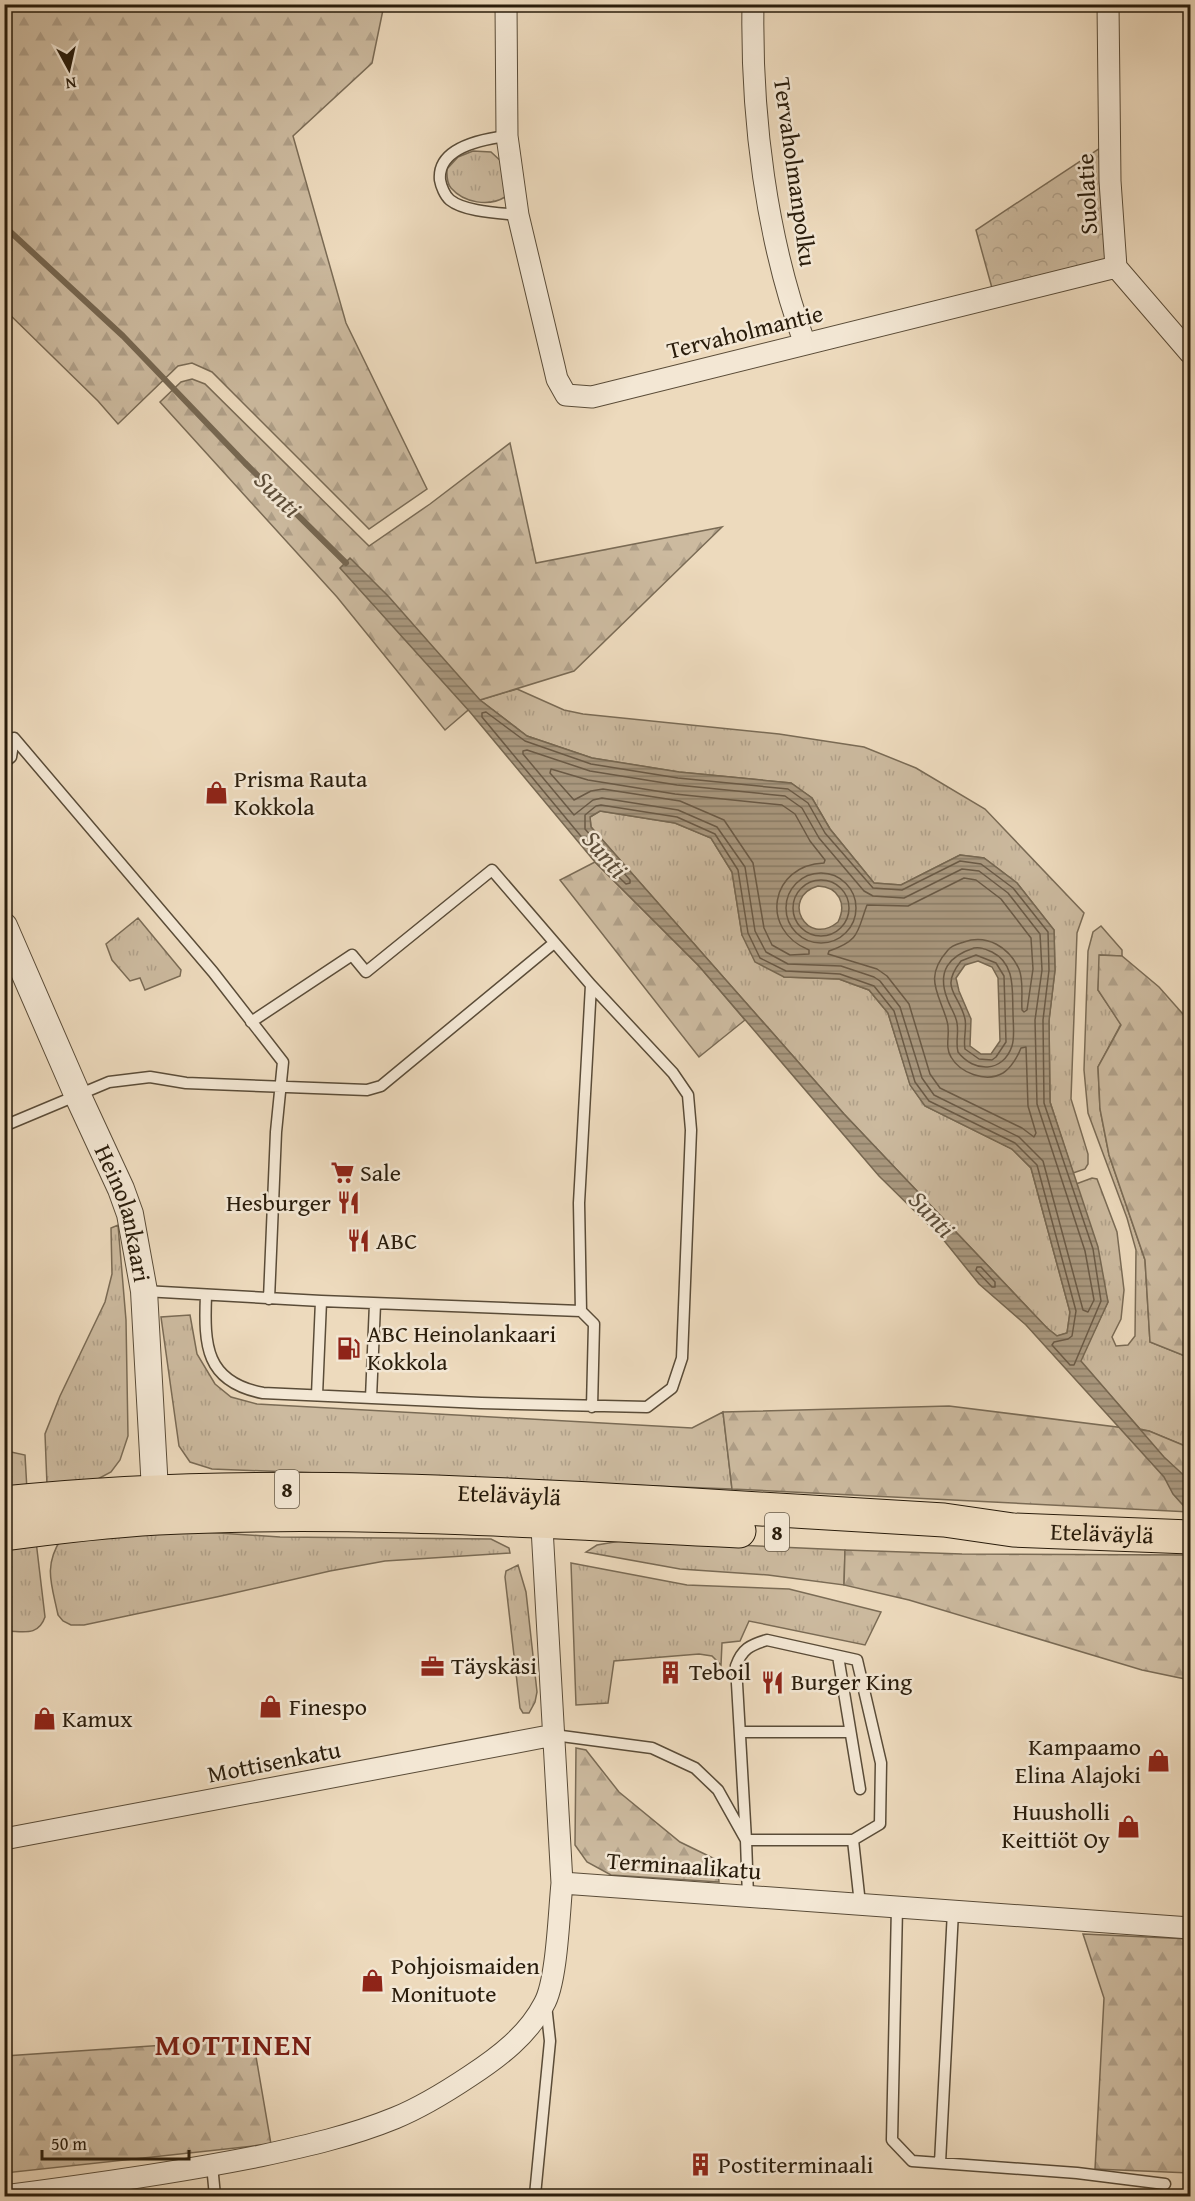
<svg xmlns="http://www.w3.org/2000/svg" width="1195" height="2201" viewBox="0 0 1195 2201" font-family="'Gentium Book Plus',serif">
<style>
.grass{fill:url(#grass-tufts);stroke:#7a6b55;stroke-width:1.5}
.forest{fill:url(#forest-firs);stroke:#7a6b55;stroke-width:1.5}
.park{fill:url(#park-crowns);stroke:#7a6b55;stroke-width:1.5}
.water{fill:url(#water-rules);stroke:#766751;stroke-width:1.5;fill-rule:evenodd}
.lines{fill:none;stroke-linecap:round;stroke-linejoin:round}
.shore{stroke:#6a5a46;stroke-width:1.5}
.stream{stroke:#766751;stroke-width:6}
.service-casing{stroke:#5a4c38;stroke-width:13}
.minor-casing{stroke:#5a4c38;stroke-width:23}
.tertiary-casing{stroke:#5a4c38;stroke-width:28}
.trunk-casing{stroke:#291c0b;stroke-width:35}
.service{stroke:#f3e7d4;stroke-width:10}
.minor{stroke:#f3e7d4;stroke-width:21}
.tertiary{stroke:#f3e7d4;stroke-width:26}
.trunk{stroke:#eddabd;stroke-width:33}
.labels{text-anchor:middle;stroke-width:5;stroke-linejoin:round;paint-order:stroke}
.shield{fill:#f3e7d4;stroke:#665947;stroke-width:1.5}
.shield-label{font-size:22px;font-weight:bold;fill:#291c0b}
.street-label{font-size:24px;fill:#291c0b;stroke:#f3e7d4}
.poi-label{font-size:24px;fill:#291c0b;stroke:#f3e7d4;text-anchor:start}
.water-label{font-size:26px;font-style:italic;fill:#5d4e3a;stroke:#f3e7d4}
.district-label{font-size:30px;font-weight:bold;letter-spacing:1.5px;fill:#7a1f14;stroke:#f3e7d4}
</style>
<defs>
<pattern id="grass-tufts" width="24" height="20" patternUnits="userSpaceOnUse" patternTransform="scale(1.5)"><rect width="24" height="20" fill="#ccba9f"/><path d="M3 7l-1-3M5 7V3M7 7l1-3M15 17l-1-3M17 17v-4M19 17l1-3" fill="none" stroke="#af9f88"/></pattern>
<pattern id="forest-firs" width="22" height="20" patternUnits="userSpaceOnUse" patternTransform="scale(1.5)"><rect width="22" height="20" fill="#ccba9f"/><path d="M5 1l3.5 6h-7zM16 11l3.5 6h-7z" fill="#af9f88"/></pattern>
<pattern id="park-crowns" width="20" height="18" patternUnits="userSpaceOnUse" patternTransform="scale(1.5)"><rect width="20" height="18" fill="#ccba9f"/><path d="M2 6a3 3 0 1 1 6 0M12 15a3 3 0 1 1 6 0" fill="none" stroke="#af9f88"/></pattern>
<pattern id="water-rules" width="6" height="5" patternUnits="userSpaceOnUse" patternTransform="scale(1.5)"><rect width="6" height="5" fill="#aa9980"/><path d="M0 2.5h6" fill="none" stroke="#8a7c67"/></pattern>
</defs>
<rect width="100%" height="100%" fill="#eddabd"/>
<filter id="stains"><feTurbulence type="fractalNoise" baseFrequency=".00333" numOctaves="4"/><feColorMatrix values="0 0 0 0 .2 0 0 0 0 .09 0 0 0 0 .02 0 0 0 .5 -.17"/></filter>
<radialGradient id="worn" r=".72"><stop offset=".6" stop-color="#630" stop-opacity="0"/><stop offset="1" stop-color="#630" stop-opacity=".3"/></radialGradient>
<path class="grass" d="M473 151 491 152 504 164 505 197C489 207 464 203 451 188 446 182 447 175 447 169L458 157Z
M517 689 564 710 583 714 779 734 864 747 916 768 985 809 1084 913 1077 933 1071 1099 1088 1154V1164L1085 1169 1073 1173 1050 1102 1049 1020 1055 970 1054 930 1017 883 984 858 960 855 901 885 874 883 830 829 812 798 791 783 679 772 592 758 527 736 480 700Z
M600 811 675 823 711 838 732 872 742 935 784 977 839 979 869 990 888 1013 910 1084 925 1106 1012 1149 1031 1168 1070 1312 1067 1333 1057 1336 1047 1328 844 1114 591 827 590 817Z
M138 918 181 970 180 976 145 990 140 978 130 981 112 960 106 944Z
M1101 926 1122 950V956L1100 955 1098 990 1121 1024 1098 1067 1100 1109 1109 1155 1145 1260 1150 1342 1190 1358V1448L1149 1431 1140 1429 1080 1361 1108 1302 1076 1184 1092 1178 1097 1179 1117 1232 1124 1290 1121 1319 1112 1337 1116 1346 1128 1345 1135 1336 1136 1250 1127 1218 1088 1113 1084 1070 1088 951 1093 932Z
M118 1225 126 1320 128 1436 120 1460 111 1472 96 1480 47 1485 45 1434 60 1396 105 1302 112 1274 111 1228Z
M190 1315 197 1354 215 1384 231 1397 257 1404 692 1428 723 1412 732 1489 212 1469 190 1462 179 1446 161 1317Z
M11 1452 25 1455 27 1490 5 1493 4 1453Z
M159 1529 280 1537 491 1539 509 1548 510 1553 385 1561 330 1571 221 1596 84 1625H71L63 1621 58 1615C52 1585 43 1567 61 1539Z
M626 1540 845 1550 844 1585 768 1575 680 1569 586 1552 597 1545Z
M36 1541 45 1617C38 1637 23 1631 5 1631V1543Z
M571 1563 687 1585 789 1589 881 1612 865 1645 749 1621 740 1641 722 1643 721 1665 712 1656 699 1654 614 1661 608 1703 576 1705Z
M518 1565 526 1592 537 1692 535 1702 529 1713H523L520 1708 505 1577 506 1571Z"/>
<path class="forest" d="M4 5H384L372 63 293 136 346 323 427 489 369 529 212 372 192 363 178 366 118 424 98 401 5 310Z
M192 379 205 384 369 546 430 504 510 443 536 563 722 527 574 671 480 700 445 730 337 597 160 402 181 382Z
M595 862 699 966 745 1020 699 1057 560 880Z
M1099 955 1122 956 1159 987 1190 1022V1358L1150 1342 1145 1260 1109 1155 1100 1109 1098 1067 1121 1025 1098 990Z
M949 1406 1149 1431 1190 1448V1512L732 1489 723 1412Z
M845 1550 962 1554 1190 1555V1680L1142 1670 909 1600 844 1585Z
M576 1748 586 1750 619 1792 680 1842 717 1860 719 1882 611 1875 587 1862 575 1845Z
M1083 1934 1190 1939V2173L1095 2169 1104 1998Z
M253 2039 271 2144 5 2173V2056Z"/>
<path class="park" d="M1100 148 1106 259 992 288 976 230Z"/>
<path class="water" d="M350 558 389 597 480 700 527 736 592 758 679 772 791 783 812 798 830 829 874 883 901 885 960 855 984 858 1017 883 1054 930 1055 970 1049 1021 1050 1102 1098 1247 1108 1302 1081 1361 1164 1457 1190 1481V1513L1173 1494 1164 1477 1026 1325 979 1284 942 1238 879 1176 699 966 595 862 470 712 340 568ZM600 811 675 823 711 838 732 872 742 935 755 962 784 977 839 979 869 990 888 1013 910 1085 925 1106 1012 1149 1031 1168 1070 1312 1067 1333 1057 1336 1047 1328 844 1114 591 827 590 817ZM818 886C839 887 847 904 838 922 806 948 780 897 818 886ZM978 961 992 967 998 978 1000 1041 991 1054H981L970 1046 971 1019 959 991 956 978 965 965Z"/>
<g class="lines">
<path class="shore" d="M486 712 525 741 591 764 678 778 788 789 808 803 825 833 873 888 902 890 960 861 981 864 1013 888 1048 932 1049 970 1043 1020 1044 1103 1093 1249 1101 1301 1074 1365H1070L1052 1345 1054 1342 1068 1339 1072 1336 1076 1311 1037 1165 1015 1143 929 1101 915 1082 894 1011 874 986 840 974 786 971 760 958 748 933 738 870 715 834 677 817 601 805 596 806 585 815V829L630 880V883L626 884 599 858 482 717V713Z
M527 750 590 771 677 785 785 796 802 808 819 838 864 891 873 896 904 898 962 869 979 871 1008 893 1040 934 1042 970 1035 1020 1037 1104 1085 1251 1094 1300 1088 1312 1083 1310 1043 1161 1019 1137 934 1095 922 1078 900 1007 880 981 874 977 841 966 788 964 766 952 755 931 745 867 717 827 678 810 602 798 593 800 574 815 523 754V751Z
M551 769 588 780 675 794 782 805 795 814 810 841 825 860 824 863C770 865 759 930 809 950V954L790 955 772 945 764 928 753 863 724 820 680 801 603 789 591 791 574 800 550 773Z
M786 908a35 35 0 1 1 70 0a35 35 0 1 1-70 0Z
M964 878 976 880 1001 899 1031 938 1033 969 1027 1010 1024 1012 1022 1010C1021 997 1024 981 1019 969 1009 947 987 934 964 942 958 944 952 945 948 950 923 978 939 993 947 1021 951 1033 944 1046 951 1057 960 1073 986 1083 1003 1073 1011 1068 1018 1056 1021 1048L1026 1047 1028 1106 1036 1133 1034 1137 1022 1128 940 1088 930 1074 909 1004 887 976 877 969 828 954 829 951C861 940 857 931 867 905L908 906Z
M793 908a28 28 0 1 1 56 0a28 28 0 1 1-56 0Z
M974 948C981 947 985 949 992 952 1016 964 1012 991 1013 1013 1013 1023 1015 1037 1012 1046 1003 1073 974 1073 958 1052 955 1041 960 1030 956 1019 954 1012 949 1005 947 998 937 971 949 956 974 948Z
M976 955 996 963 1004 976 1006 1042 996 1057 992 1060 979 1059 965 1049C963 1039 967 1028 965 1019 959 993 939 989 961 961Z
M977 1267H981L995 1282V1287H992L976 1270Z"/>
<path class="stream" d="M4 226 123 336 245 463 346 563"/>
<defs>
<path id="service" d="M507 136C483 139 437 147 440 180 441 186 445 196 450 200 465 212 500 213 518 215
M14 738 213 972 283 1062 276 1132 269 1299
M4 763 11 757 14 738
M591 985 579 1203 581 1311 594 1324 592 1407
M4 1126 109 1082 150 1077 186 1083 367 1090 381 1086 554 943
M144 1291 321 1301 581 1311
M206 1295C204 1345 205 1382 263 1393L481 1403 647 1407 672 1388 682 1358 691 1130 688 1095 673 1073 591 985 492 870 366 972 352 955 251 1022
M317 1395 321 1301
M371 1398 375 1304
M767 1640 857 1660 881 1763 880 1824 853 1840H746L736 1666C742 1649 750 1645 767 1640Z
M838 1656 860 1789
M740 1732H850
M554 1735 652 1748 695 1768 718 1790 746 1840 748 1897
M853 1840 860 1904
M897 1907 892 2140 912 2161 1077 2173 1165 2184
M940 2163 953 1911
M212 2165 215 2196
M535 2195 550 2041 546 2005"/>
<path id="minor" d="M506 4 507 136 518 215 554 366 557 379 566 395 592 397 1116 267
M753 4C751 116 766 239 805 344
M1108 4 1110 181 1116 267 1190 353
M541 1510 562 1883 1190 1928
M4 1839 554 1735
M4 2196C90 2185 175 2173 260 2156 306 2146 351 2136 395 2118 422 2107 446 2092 470 2076 499 2057 528 2035 544 2004 557 1982 559 1912 562 1883"/>
<g id="tertiary">
<path id="s1" d="M4 926 77 1094 121 1189 130 1214 144 1291 156 1509"/>
</g>
<g id="trunk">
<path id="s2" d="M4 1503C223 1480 442 1490 661 1503 755 1509 850 1514 944 1520L1013 1530 1190 1537"/>
<path d="M4 1534C55 1527 107 1521 158 1518 351 1508 545 1522 739 1531"/>
</g>
</defs>
<use href="#service" class="service-casing"/>
<use href="#minor" class="minor-casing"/>
<use href="#tertiary" class="tertiary-casing"/>
<use href="#trunk" class="trunk-casing"/>
<use href="#service" class="service"/>
<use href="#minor" class="minor"/>
<use href="#tertiary" class="tertiary"/>
<use href="#trunk" class="trunk"/>
</g>
<defs>
<symbol id="shop-bare" viewBox="-9 -9 18 18"><path d="M-5-2.5h2.3a2.7 3.5 0 0 1 5.4 0H5L5.5 6h-11ZM-1.5-2.5h3a1.5 2.3 0 0 0-3 0Z" fill="#8f2418" stroke="#f3e7d4" stroke-width="2.5" paint-order="stroke"/></symbol>
<symbol id="supermarket-bare" viewBox="-9 -9 18 18"><path d="M-6-5.5h2.5l.6 2H6L4.5 2H-2.5L-4.4-4H-6ZM-1.5 3.2a1.3 1.3 0 1 0 .1 0ZM3 3.2a1.3 1.3 0 1 0 .1 0Z" fill="#8f2418" stroke="#f3e7d4" stroke-width="2.5" paint-order="stroke"/></symbol>
<symbol id="restaurant-bare" viewBox="-9 -9 18 18"><path d="M-5-6h1v4h1v-4h1v4h1v-4h1v5L-1.5 .5V6h-2V.5L-5-1ZM5-6V6H3V1.5H1.5Q1.5-4 5-6Z" fill="#8f2418" stroke="#f3e7d4" stroke-width="2.5" paint-order="stroke"/></symbol>
<symbol id="fuel-bare" viewBox="-9 -9 18 18"><path d="M-5.5-6h7V0h2V4h1.3V-2.5L3-4.5l.8-.8L6-3V5H2.5V1h-1V6h-7ZM-4.2-4.7v3.2H.2V-4.7Z" fill="#8f2418" stroke="#f3e7d4" stroke-width="2.5" paint-order="stroke"/></symbol>
<symbol id="office-bare" viewBox="-9 -9 18 18"><path d="M-6-3h4V-5.5h4V-3h4V5H-6ZM-1-4.5V-3h2v-1.5ZM-6 0V1H6V0Z" fill="#8f2418" stroke="#f3e7d4" stroke-width="2.5" paint-order="stroke"/></symbol>
<symbol id="building-bare" viewBox="-9 -9 18 18"><path d="M-4-6H4V6H1V3H-1V6H-4ZM-2.5-4.3h1.7v1.8h-1.7ZM.8-4.3h1.7v1.8H.8ZM-2.5-1h1.7V.8h-1.7ZM.8-1h1.7V.8H.8Z" fill="#8f2418" stroke="#f3e7d4" stroke-width="2.5" paint-order="stroke"/></symbol>
</defs>
<g fill-rule="evenodd">
<use href="#shop-bare" x="200" y="776" width="33" height="33"/>
<use href="#supermarket-bare" x="326" y="1156" width="33" height="33"/>
<use href="#restaurant-bare" x="332" y="1186" width="33" height="33"/>
<use href="#restaurant-bare" x="342" y="1224" width="33" height="33"/>
<use href="#fuel-bare" x="332" y="1332" width="33" height="33"/>
<use href="#office-bare" x="416" y="1650" width="33" height="33"/>
<use href="#building-bare" x="654" y="1656" width="33" height="33"/>
<use href="#restaurant-bare" x="756" y="1666" width="33" height="33"/>
<use href="#shop-bare" x="254" y="1690" width="33" height="33"/>
<use href="#shop-bare" x="28" y="1702" width="33" height="33"/>
<use href="#shop-bare" x="1142" y="1744" width="33" height="33"/>
<use href="#shop-bare" x="1112" y="1810" width="33" height="33"/>
<use href="#shop-bare" x="356" y="1964" width="33" height="33"/>
<use href="#building-bare" x="684" y="2148" width="33" height="33"/>
</g>
<g class="labels">
<g class="shield">
<rect x="275" y="1470" width="24" height="38" rx="4.5"/>
<rect x="765" y="1513" width="24" height="38" rx="4.5"/>
</g>
<g class="shield-label">
<text x="287" y="1497">8</text>
<text x="777" y="1540">8</text>
</g>
<g class="street-label">
<text transform="translate(795 172) rotate(82)" y="8">Tervaholmanpolku</text>
<text transform="translate(1087 194) rotate(-93)" y="8">Suolatie</text>
<text transform="translate(745 332) rotate(-14)" y="8">Tervaholmantie</text>
<text dy="8" stroke="none"><textPath href="#s1" startOffset="312">Heinolankaari</textPath></text>
<text dy="8" stroke="none"><textPath href="#s2" startOffset="506">Eteläväylä</textPath></text>
<text dy="8" stroke="none"><textPath href="#s2" startOffset="1100">Eteläväylä</textPath></text>
<text transform="translate(274 1762) rotate(-11)" y="8">Mottisenkatu</text>
<text transform="translate(684 1866) rotate(4)" y="8">Terminaalikatu</text>
</g>
<g class="poi-label">
<text x="234" y="787">Prisma Rauta<tspan x="234" dy="28">Kokkola</tspan></text>
<text x="360" y="1181">Sale</text>
<text x="331" y="1211" text-anchor="end">Hesburger</text>
<text x="376" y="1249">ABC</text>
<text x="367" y="1342">ABC Heinolankaari<tspan x="367" dy="28">Kokkola</tspan></text>
<text x="451" y="1674">Täyskäsi</text>
<text x="689" y="1680">Teboil</text>
<text x="791" y="1690">Burger King</text>
<text x="289" y="1715">Finespo</text>
<text x="62" y="1727">Kamux</text>
<text x="1141" y="1755" text-anchor="end">Kampaamo<tspan x="1141" dy="28">Elina Alajoki</tspan></text>
<text x="1110" y="1820" text-anchor="end">Huusholli<tspan x="1110" dy="28">Keittiöt Oy</tspan></text>
<text x="391" y="1974">Pohjoismaiden<tspan x="391" dy="28">Monituote</tspan></text>
<text x="718" y="2173">Postiterminaali</text>
</g>
<g class="water-label">
<text transform="translate(278 494) rotate(45)" y="9">Sunti</text>
<text transform="translate(605 854) rotate(49)" y="9">Sunti</text>
<text transform="translate(932 1214) rotate(47)" y="9">Sunti</text>
</g>
<g class="district-label">
<text x="234" y="2055">MOTTINEN</text>
</g>
</g>
<rect width="1195" height="2201" fill="none" stroke="#eddabd" stroke-width="24"/>
<rect x="6" y="6" width="1183" height="2189" fill="none" stroke="#291c0b" stroke-width="3"/>
<rect x="12" y="12" width="1171" height="2177" fill="none" stroke="#291c0b" stroke-width="1.5"/>
<g transform="translate(69 69) rotate(172)" stroke="#f3e7d4" stroke-width="4.5" paint-order="stroke">
<path d="M0-4.5L10 22L0 15L-10 22Z" fill="#291c0b"/>
<text y="-9" font-size="16" font-weight="bold" text-anchor="middle" fill="#291c0b">N</text>
</g>
<path d="M42 2150v9h147v-9" fill="none" stroke="#291c0b" stroke-width="3"/>
<text x="51" y="2150" font-size="18" fill="#291c0b" stroke="#f3e7d4" stroke-width="4.5" paint-order="stroke">50 m</text>
<rect width="100%" height="100%" filter="url(#stains)"/>
<rect width="100%" height="100%" fill="url(#worn)"/>
</svg>
